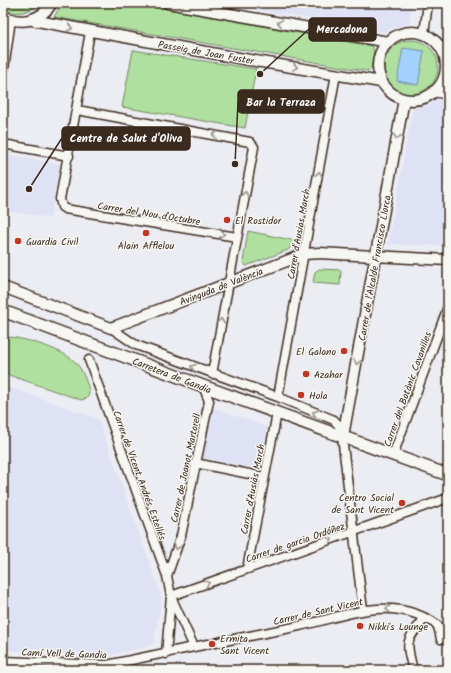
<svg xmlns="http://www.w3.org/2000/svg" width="451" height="673" viewBox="0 0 451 673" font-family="Kalam,sans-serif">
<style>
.built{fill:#dfe1f4}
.green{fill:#afe0a0;stroke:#75855f}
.water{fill:#a2d1fe;stroke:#798ea4}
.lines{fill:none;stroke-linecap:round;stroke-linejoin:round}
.minor-casing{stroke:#3b2a1e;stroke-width:11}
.tertiary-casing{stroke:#3b2a1e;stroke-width:13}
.secondary-casing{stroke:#3b2a1e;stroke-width:14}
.minor{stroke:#f6f6f2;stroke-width:8}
.tertiary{stroke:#f6f6f2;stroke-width:10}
.secondary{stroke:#f6f6f2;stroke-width:11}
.oneway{stroke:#989088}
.poi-dot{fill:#c8321e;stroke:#f6f6f2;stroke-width:1.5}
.labels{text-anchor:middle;stroke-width:3;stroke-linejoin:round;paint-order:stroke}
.street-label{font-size:10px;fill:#3b2a1e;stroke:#f6f6f2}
.poi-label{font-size:10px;fill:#3b2a1e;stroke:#f6f6f2;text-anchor:start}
.leader{fill:none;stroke:#3b2a1e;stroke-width:1.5}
.callout-dot{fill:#3b2a1e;stroke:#f6f6f2;stroke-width:1.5}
.callout{fill:#3b2a1e;stroke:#3b2a1e;stroke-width:1.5}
.callout-label{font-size:11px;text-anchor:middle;font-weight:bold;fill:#fff}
</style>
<rect width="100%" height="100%" fill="#ececf3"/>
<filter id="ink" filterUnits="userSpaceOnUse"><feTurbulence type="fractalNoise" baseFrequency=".025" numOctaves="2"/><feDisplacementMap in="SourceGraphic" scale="8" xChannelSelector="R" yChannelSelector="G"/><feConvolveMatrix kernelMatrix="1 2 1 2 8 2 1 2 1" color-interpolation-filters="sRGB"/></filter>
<g filter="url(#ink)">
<path class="built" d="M220 3H412L409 24 394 27 385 32Z
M435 100 448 102V246L388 244 413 109 425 106Z
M5 155 60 164 50 218 3 210V167Z
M3 385 98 419 162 598 153 645 110 655 3 650Z
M213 408 267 427 258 469 203 458Z"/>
<path class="green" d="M3 3H40C33 12 7 19 3 3Z
M62 3H135L371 46 374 50 371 70 366 71 54 17Z
M384 67a27 27 0 1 1 54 0a27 27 0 1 1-54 0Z
M133 50 256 69 245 128 122 107Z
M248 231 296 241 288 250 246 266 243 262Z
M319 269 341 270 340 285 313 283 315 272Z
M10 337C27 339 60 349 73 360 80 366 83 373 86 381 88 387 91 392 87 398L81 400 3 373V338Z"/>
<path class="water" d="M403 48 424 51 418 85 397 81Z"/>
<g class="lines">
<defs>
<path id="minor" d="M90 32 60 199 62 207 65 209 237 237
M424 34 428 3
M77 110 250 142 254 147 212 374
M3 144 69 156
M111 328 136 345 278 397 334 420 341 428 363 610
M89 360 167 576 171 596 166 654
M278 397 336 74
M393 455 448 307
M195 463 264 477
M247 569 277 413
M167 576 181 536 209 401 203 386
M171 596 448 498
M172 599 194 647
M215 643C243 637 271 632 299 626 339 618 375 600 416 614 424 617 432 620 438 626L441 639
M3 661 107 665 208 644
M413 670C405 640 406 641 425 618"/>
<path id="tertiary" d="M168 3 388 42
M3 16C21 25 41 21 52 3
M32 20 244 59 381 82
M378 66a34 34 0 1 1 68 0a34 34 0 1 1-68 0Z
M3 69 10 19
M434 91 448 94
M3 287 111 328 305 254 319 253 448 260
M343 436 404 99"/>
<path id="secondary" d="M3 311 203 386 448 475"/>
</defs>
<use href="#minor" class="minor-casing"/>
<use href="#tertiary" class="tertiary-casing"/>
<use href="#secondary" class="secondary-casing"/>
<use href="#minor" class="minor"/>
<use href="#tertiary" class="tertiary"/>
<use href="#secondary" class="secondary"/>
</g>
<defs><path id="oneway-chevron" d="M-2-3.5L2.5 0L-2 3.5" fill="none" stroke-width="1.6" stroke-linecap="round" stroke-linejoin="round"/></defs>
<g class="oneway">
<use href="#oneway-chevron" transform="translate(280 23) rotate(-170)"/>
<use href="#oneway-chevron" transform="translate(70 28) rotate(12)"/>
<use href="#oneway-chevron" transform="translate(295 67) rotate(9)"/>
<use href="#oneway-chevron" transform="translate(215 135) rotate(-170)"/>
<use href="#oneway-chevron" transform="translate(397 137) rotate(100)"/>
<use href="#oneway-chevron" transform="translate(319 174) rotate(-80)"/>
<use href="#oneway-chevron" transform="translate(245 194) rotate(-79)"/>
<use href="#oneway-chevron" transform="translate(222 234) rotate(9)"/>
<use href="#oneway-chevron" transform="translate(221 321) rotate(-80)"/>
<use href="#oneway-chevron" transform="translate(357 362) rotate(101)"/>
<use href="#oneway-chevron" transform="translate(193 367) rotate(-160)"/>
<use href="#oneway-chevron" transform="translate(315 413) rotate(-157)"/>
<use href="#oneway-chevron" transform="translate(330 540) rotate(-20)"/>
<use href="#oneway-chevron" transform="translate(177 547) rotate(109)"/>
<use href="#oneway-chevron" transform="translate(207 583) rotate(-20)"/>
<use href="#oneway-chevron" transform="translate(388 609) rotate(-178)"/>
</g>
</g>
<g class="poi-dot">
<circle cx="227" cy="220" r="4"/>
<circle cx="146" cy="233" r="4"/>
<circle cx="18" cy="241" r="4"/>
<circle cx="344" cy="351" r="4"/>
<circle cx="306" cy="374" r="4"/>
<circle cx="301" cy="395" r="4"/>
<circle cx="402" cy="503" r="4"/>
<circle cx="360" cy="626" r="4"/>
<circle cx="212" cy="644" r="4"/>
</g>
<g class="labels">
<g class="street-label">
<text transform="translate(206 52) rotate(10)" y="4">Passeig de Joan Fuster</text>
<text transform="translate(149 213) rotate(9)" y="4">Carrer del Nou d'Octubre</text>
<text transform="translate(298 234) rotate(-80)" y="4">Carrer d'Ausias March</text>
<text transform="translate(374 268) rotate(-80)" y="4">Carrer de l'Alcalde Francisco Llorca</text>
<text transform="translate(221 286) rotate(-21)" y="4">Avinguda de València</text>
<text transform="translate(172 375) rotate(21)" y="4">Carretera de Gandia</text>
<text transform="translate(407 389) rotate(-70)" y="4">Carrer del Botànic Cavanilles</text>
<text transform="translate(185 468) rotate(-78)" y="4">Carrer de Joanot Martorell</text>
<text transform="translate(140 475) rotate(70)" y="4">Carrer de Vicent Andrés Estellés</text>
<text transform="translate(252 489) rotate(-79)" y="4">Carrer d'Ausiàs March</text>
<text transform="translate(295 542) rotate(-19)" y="4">Carrer de garcia Ordóñez</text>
<text transform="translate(318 611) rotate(-13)" y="4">Carrer de Sant Vicent</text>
<text transform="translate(64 653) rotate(2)" y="4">Camí Vell de Gandia</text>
</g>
<g class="poi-label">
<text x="235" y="224">El Rostidor</text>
<text x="26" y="245">Guardia Civil</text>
<text x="146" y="249" text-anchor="middle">Alain Afflelou</text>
<text x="336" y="355" text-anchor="end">El Galano</text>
<text x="314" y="378">Azahar</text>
<text x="309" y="399">Hola</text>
<text x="394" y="501" text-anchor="end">Centro Social<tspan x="394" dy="12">de Sant Vicent</tspan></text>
<text x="368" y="630">Nikki's Lounge</text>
<text x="220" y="642">Ermita<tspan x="220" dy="12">Sant Vicent</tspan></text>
</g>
</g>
<path class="leader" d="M260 74L309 29M235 164L238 102M29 189L62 138"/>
<g class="callout-dot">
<circle cx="260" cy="74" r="4"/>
<circle cx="235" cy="164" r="4"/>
<circle cx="29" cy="189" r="4"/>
</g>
<g class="callout">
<rect x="309" y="18" width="67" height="23" rx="4"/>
<rect x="238" y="90" width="86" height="23" rx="4"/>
<rect x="62" y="127" width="128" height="23" rx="4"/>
</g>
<g class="callout-label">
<text x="342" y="33">Mercadona</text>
<text x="281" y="106">Bar la Terraza</text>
<text x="126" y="142">Centre de Salut d'Oliva</text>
</g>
<rect width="451" height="673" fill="none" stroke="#f6f6f2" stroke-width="16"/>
<rect x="8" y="8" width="435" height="657" fill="none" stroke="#3b2a1e" stroke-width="1.5" filter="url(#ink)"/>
</svg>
